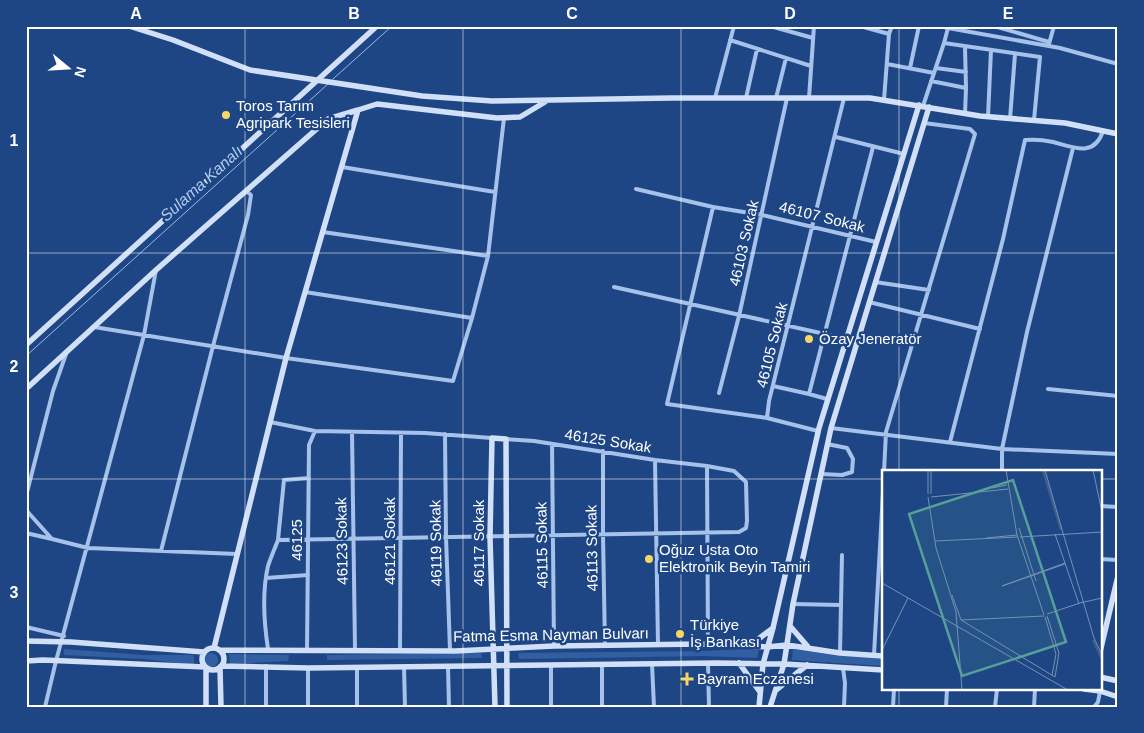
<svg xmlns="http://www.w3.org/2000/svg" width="1144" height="733" viewBox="0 0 1144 733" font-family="Arial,sans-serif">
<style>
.green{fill:#325fa2}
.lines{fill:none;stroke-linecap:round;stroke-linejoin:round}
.stream{stroke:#99bbeb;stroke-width:1}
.street{stroke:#a6c1ea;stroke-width:4}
.secondary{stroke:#d1e0f7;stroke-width:5.5}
.grid{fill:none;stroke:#fff;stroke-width:1;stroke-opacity:0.55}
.poi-dot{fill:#f9d565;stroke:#1e4684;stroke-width:2}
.labels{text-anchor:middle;stroke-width:5;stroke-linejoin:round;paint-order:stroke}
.poi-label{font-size:15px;fill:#fff;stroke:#1e4684;text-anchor:start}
.street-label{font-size:15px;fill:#fff;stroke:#1e4684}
.water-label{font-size:16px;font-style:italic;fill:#b1cbf1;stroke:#1e4684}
.inset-river{fill:none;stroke:#405d8b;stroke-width:2.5}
.inset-road{fill:none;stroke:#7890b5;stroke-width:1}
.view{fill:#579f9a;fill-opacity:0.15;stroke:#579f9a;stroke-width:2.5}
.inset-edge{fill:none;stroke:#fff;stroke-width:2.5}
.neatline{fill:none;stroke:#fff;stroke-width:2}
.grid-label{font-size:16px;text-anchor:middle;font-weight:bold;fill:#fff}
</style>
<rect width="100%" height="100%" fill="#1e4684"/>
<path class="green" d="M759 648 757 658 703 656 519 659 518 653 704 651Z
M64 649 144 655H194V665L143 659 64 655Z
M793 649 883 659V666L792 660Z
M204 660a7 7 0 1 1 14 0a7 7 0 1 1-14 0Z
M481 653 482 658 327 660V655Z
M229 654 289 655 288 661 230 664Z"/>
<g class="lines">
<path class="stream" d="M333 79 392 26
M26 356 328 84"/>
<path class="street" d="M770 26 813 38
M860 26 889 34 884 100
M939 26 948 28 944 43
M949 26 948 28 1060 48 1118 64
M994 26 1049 42
M889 34 892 26
M730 40 811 66
M1049 44 1054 26
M887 64 934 73
M910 68 919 26
M936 68 966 72
M931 81 966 88
M715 98 734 26
M746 98 757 49
M776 98 786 58
M809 98 814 26
M923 106 944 43 1040 57 1034 120
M965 114 966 88 965 47
M988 117 991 50
M1010 119 1015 54
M836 137 904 154
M342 167 495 192
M636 189 713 207 762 215 876 242
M713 207 667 404 767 418
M488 256 504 118
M875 282 929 290
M614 287 825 334 856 343
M305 292 472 318 488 256 323 232
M869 302 980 329
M94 327 286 358 453 381 472 318
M773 386 809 394
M1048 389 1118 396
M719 393 739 316 787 98
M827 399 809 394 873 147
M270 422 315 431 425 433 492 438
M831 428 1002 449 1118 454
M818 431 767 418 769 401 844 98
M352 432 355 649
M445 434 446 537 450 650
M950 442 1003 239 1025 140C1035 139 1044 140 1053 142 1073 147 1094 158 1103 131
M552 444 554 646
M603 451V535L605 646
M655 460 658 645
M707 466 708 645
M884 472 886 432 975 134 970 129 924 123
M1002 472V449L1027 332 1073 148
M821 474 842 475 852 472 853 459 847 448 827 444
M26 496 53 391 66 354
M1100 506 1118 507
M26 510 52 539 88 548 237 554
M26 533 52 539
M278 540 284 480 309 478
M161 551 213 346 248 215 251 195 246 191
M1100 559 1118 560
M266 578 308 575
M793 604 841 605
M26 627 64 636
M268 649C264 623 262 592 268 566 271 557 275 548 278 540L739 532 746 528 747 521 746 482 734 471 707 466 655 460 534 441 506 439
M400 650 401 433
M307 651 309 445 315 431
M840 653 842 555
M874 655 883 492
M708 663 709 707
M602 664V707
M652 664 654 707
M551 665V707
M448 666 449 707
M357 667V707
M404 667 405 707
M308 668V707
M843 668 845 683 844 707
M45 707 56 661 144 335 156 270
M266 707V666
M893 707 894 689
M946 707 947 689
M995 707 997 689
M1034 707 1035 689
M1094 707 1098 702 1100 691"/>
<path class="secondary" d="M129 26 173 40 250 70 422 96 492 101 671 98H870L980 116 1065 123 1118 134
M26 345 377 26
M26 389 156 270 328 119 358 110
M790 626 809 648
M26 641 71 642 204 652
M749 646 773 628
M202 659a11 11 0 1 1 22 0a11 11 0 1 1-22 0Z
M214 648 286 358 358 110 377 104 497 118 520 117 545 102
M219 650 455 651 554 646 701 644 767 647 787 645 840 653 883 656
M1100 652 1118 576
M26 661 43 660 205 667
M739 663 760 692
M221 666 308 668 717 663 784 664 883 670
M220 667 221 707
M1100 677 1118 681
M1084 689 1100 691 1118 697
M776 690 807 665
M206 707V668
M495 707 490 537 492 438 506 439 507 707
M759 707 763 664 773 628 819 428 919 105
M770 707 784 664 793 604 831 428 929 107"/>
</g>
<path class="grid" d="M245 26V707M463 26V707M681 26V707M899 26V472M26 253H1118M26 479H883M1100 479H1118M899 689V707"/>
<g class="poi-dot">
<circle cx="226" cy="115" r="5"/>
<circle cx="809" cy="339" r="5"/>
<circle cx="649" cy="559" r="5"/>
<circle cx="680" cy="634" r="5"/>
<path d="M684.5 671.5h5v5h5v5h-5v5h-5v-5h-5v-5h5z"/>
</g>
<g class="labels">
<g class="poi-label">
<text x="236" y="111">Toros Tarım<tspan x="236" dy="17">Agripark Tesisleri</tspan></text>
<text x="819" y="344">Özay Jeneratör</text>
<text x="659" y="555">Oğuz Usta Oto<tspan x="659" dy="17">Elektronik Beyin Tamiri</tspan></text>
<text x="690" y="630">Türkiye<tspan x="690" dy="17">İş Bankası</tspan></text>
<text x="697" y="684">Bayram Eczanesi</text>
</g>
<g class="street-label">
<text transform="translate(822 217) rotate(14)" y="5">46107 Sokak</text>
<text transform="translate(744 243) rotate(-77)" y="5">46103 Sokak</text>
<text transform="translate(772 345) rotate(-76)" y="5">46105 Sokak</text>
<text transform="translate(608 441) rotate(9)" y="5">46125 Sokak</text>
<text transform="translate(297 540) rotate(-90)" y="5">46125</text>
<text transform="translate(342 541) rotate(-91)" y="5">46123 Sokak</text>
<text transform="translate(390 541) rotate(-90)" y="5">46121 Sokak</text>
<text transform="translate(436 543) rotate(-91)" y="5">46119 Sokak</text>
<text transform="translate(479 543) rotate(-90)" y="5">46117 Sokak</text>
<text transform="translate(542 545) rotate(-91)" y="5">46115 Sokak</text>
<text transform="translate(592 548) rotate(-91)" y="5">46113 Sokak</text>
<text transform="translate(551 635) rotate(-1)" y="5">Fatma Esma Nayman Bulvarı</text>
</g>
<g class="water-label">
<text transform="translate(201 183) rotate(-42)" y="6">Sulama Kanalı</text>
</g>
</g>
<g transform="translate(882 470)">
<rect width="220" height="220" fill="#1e4684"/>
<path class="inset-river" d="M161 0 179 60M211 170 220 189"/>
<path class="inset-road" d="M49 0V24M124 0 135 65 162 145M163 0 181 63M211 0 220 42M110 18 125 15M46 24V0M46 27 54 78 74 142 80 220M49 27 126 19M137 58 154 111M181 63 212 168 220 185M173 64 197 134M138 67 220 62M104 68 135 65M53 71 136 67M183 93 120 116 183 94M0 113 186 220M70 125 79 150 162 146M202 132 220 128M165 144 201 132M163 147 174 184 170 205M79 150 173 207 177 183 165 146M0 180 26 128"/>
<path class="view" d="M131 10 184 172 80 206 27 44Z"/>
<rect width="220" height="220" class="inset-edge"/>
</g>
<rect width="1144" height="733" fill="none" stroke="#1e4684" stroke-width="55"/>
<g transform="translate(68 68) rotate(108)" stroke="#1e4684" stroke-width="4" paint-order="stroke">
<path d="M0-4L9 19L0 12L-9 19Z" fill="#ffffff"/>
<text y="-8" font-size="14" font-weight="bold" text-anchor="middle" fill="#ffffff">N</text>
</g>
<rect x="28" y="28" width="1088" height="678" class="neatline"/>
<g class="grid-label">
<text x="136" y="19">A</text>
<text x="354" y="19">B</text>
<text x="572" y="19">C</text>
<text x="790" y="19">D</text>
<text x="1008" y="19">E</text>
<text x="14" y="146">1</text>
<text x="14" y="372">2</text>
<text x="14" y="598">3</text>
</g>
</svg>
